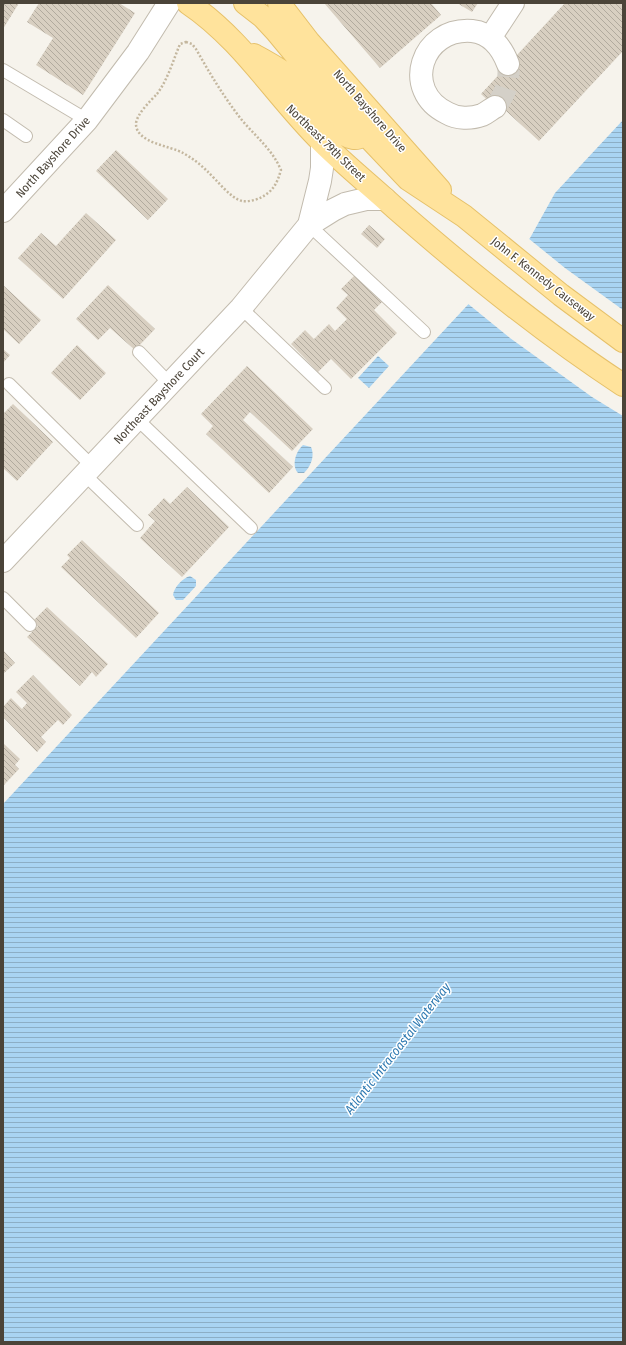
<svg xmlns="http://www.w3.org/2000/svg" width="626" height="1345" viewBox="0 0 626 1345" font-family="'Fira Sans Condensed',sans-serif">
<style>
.water{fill:url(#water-rules)}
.pier{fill:#f6f3ec}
.building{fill:url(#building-back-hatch)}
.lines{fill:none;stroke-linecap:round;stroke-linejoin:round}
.minor-tunnel{stroke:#d4d0c8;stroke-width:22;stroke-dasharray:22 11;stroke-linecap:butt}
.service-casing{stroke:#c2bbae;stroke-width:14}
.minor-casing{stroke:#c2bbae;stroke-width:24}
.primary-casing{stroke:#e6c16a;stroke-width:24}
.path{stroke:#c4b79f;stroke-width:2.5;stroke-dasharray:2 2;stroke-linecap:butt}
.service{stroke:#fff;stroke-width:12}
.minor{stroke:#fff;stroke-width:22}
.primary{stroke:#ffe39c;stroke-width:22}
.labels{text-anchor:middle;stroke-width:3;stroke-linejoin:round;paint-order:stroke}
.street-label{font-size:12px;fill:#4b4439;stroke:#fff}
.water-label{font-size:13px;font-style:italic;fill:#2e7ab2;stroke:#fff}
</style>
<defs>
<pattern id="water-rules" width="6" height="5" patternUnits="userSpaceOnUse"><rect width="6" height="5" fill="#a9d4f2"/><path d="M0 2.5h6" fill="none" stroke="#8caec5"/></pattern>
<pattern id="building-back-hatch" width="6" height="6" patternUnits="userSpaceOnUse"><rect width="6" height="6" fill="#d8cfc1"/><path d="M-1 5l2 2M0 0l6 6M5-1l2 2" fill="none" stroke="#b1aa9e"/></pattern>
</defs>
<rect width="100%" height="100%" fill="#f6f3ec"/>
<path class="water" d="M623 120V1342H3V804L530 238 555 193Z
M378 356 389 366 369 388 358 378Z
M303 445 311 447C315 456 311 466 304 473H298C291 466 296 451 303 445Z
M190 576 196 580V586L183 600H176L173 595C174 587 183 578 190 576Z"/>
<path class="pier" d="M528 238 565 268 623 310V416L592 397 510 338 467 303Z"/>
<path class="building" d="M3 3H19L3 29Z
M39 3H119L135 13 83 95 36 65 53 38 27 22Z
M324 3H431L441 15 380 68Z
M457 3H478L472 12Z
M565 3H623V51L539 141 504 109 495 107 481 94Z
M116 150 168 199 148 220 96 171Z
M86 213 116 240 63 299 18 258 41 233 56 246Z
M369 225 385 239 377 248 361 234Z
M358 272 385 299 374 310 397 333 351 379 331 359 318 372 291 344 305 330 314 339 329 324 335 331 347 319 336 308 348 295 341 289Z
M3 285 41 320 19 344 3 329Z
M108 285 155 329 135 350 110 328 98 340 76 319Z
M77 345 106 373 80 400 51 373Z
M3 349 10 355 3 363Z
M247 366 313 429 292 451 250 412 243 420 293 467 269 493 206 434 213 426 201 414Z
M13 404 53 442 17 481 3 468V414Z
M187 487 229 527 182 577 140 538 155 521 148 515 164 498 170 504Z
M82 540 159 613 136 638 61 567 70 558 67 555Z
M47 607 108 664 96 677 92 672 80 686 27 637 38 626 33 621Z
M3 650 15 663 3 674Z
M33 675 72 715 63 725 58 720 41 737 46 742 37 752 3 717V707L11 698 22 709 27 703 16 692Z
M3 743 20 759 15 765 19 769 4 785Z"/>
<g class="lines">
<path class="minor-tunnel" d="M495 107C506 93 510 82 508 64"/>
<defs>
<path id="service" d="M3 70 87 120
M3 120 26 136
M309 225 424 332
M241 308 325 388
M139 352 170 384
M9 384 92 466
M137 419 251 528
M85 475 137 525
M3 598 30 625"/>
<path id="minor" d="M490 38 513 3
M495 107C491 109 487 113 482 115 471 119 457 119 447 113 401 91 421 27 472 31 491 33 502 48 508 64
M3 211 87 120 138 52 169 3
M309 225 320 181 322 168V142
M3 561 241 308 309 225 333 210 345 204 366 199H385"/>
<path id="primary" d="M188 3C243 40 276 97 322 142 345 165 370 185 394 207 467 271 542 332 623 385
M245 3 263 17 276 31 334 101 408 179 464 216 561 295 623 341
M279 3 309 42 440 190
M254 55C266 62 280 69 291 78 306 91 334 135 353 138 360 139 365 134 369 130"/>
</defs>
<use href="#service" class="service-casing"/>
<use href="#minor" class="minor-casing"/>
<use href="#primary" class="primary-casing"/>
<path class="path" d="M186 42 192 44 196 49C210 74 224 97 241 119 255 136 272 149 281 170 277 183 274 191 260 198 256 200 247 202 242 201 230 198 217 180 207 171 200 164 192 158 183 153 171 146 136 143 136 124 136 115 151 100 157 94 168 79 173 61 180 44Z"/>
<use href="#service" class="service"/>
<use href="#minor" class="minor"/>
<use href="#primary" class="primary"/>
</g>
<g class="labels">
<g class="street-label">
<text transform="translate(370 111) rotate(49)" y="4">North Bayshore Drive</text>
<text transform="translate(326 143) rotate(44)" y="4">Northeast 79th Street</text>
<text transform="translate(53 157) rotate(-48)" y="4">North Bayshore Drive</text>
<text transform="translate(543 279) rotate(38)" y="4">John F. Kennedy Causeway</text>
<text transform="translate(159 396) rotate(-47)" y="4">Northeast Bayshore Court</text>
</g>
<g class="water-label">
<text transform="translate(397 1048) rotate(-52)" y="5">Atlantic Intracoastal Waterway</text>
</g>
</g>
<rect width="626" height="1345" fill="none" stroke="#4b4439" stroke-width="8"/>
</svg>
